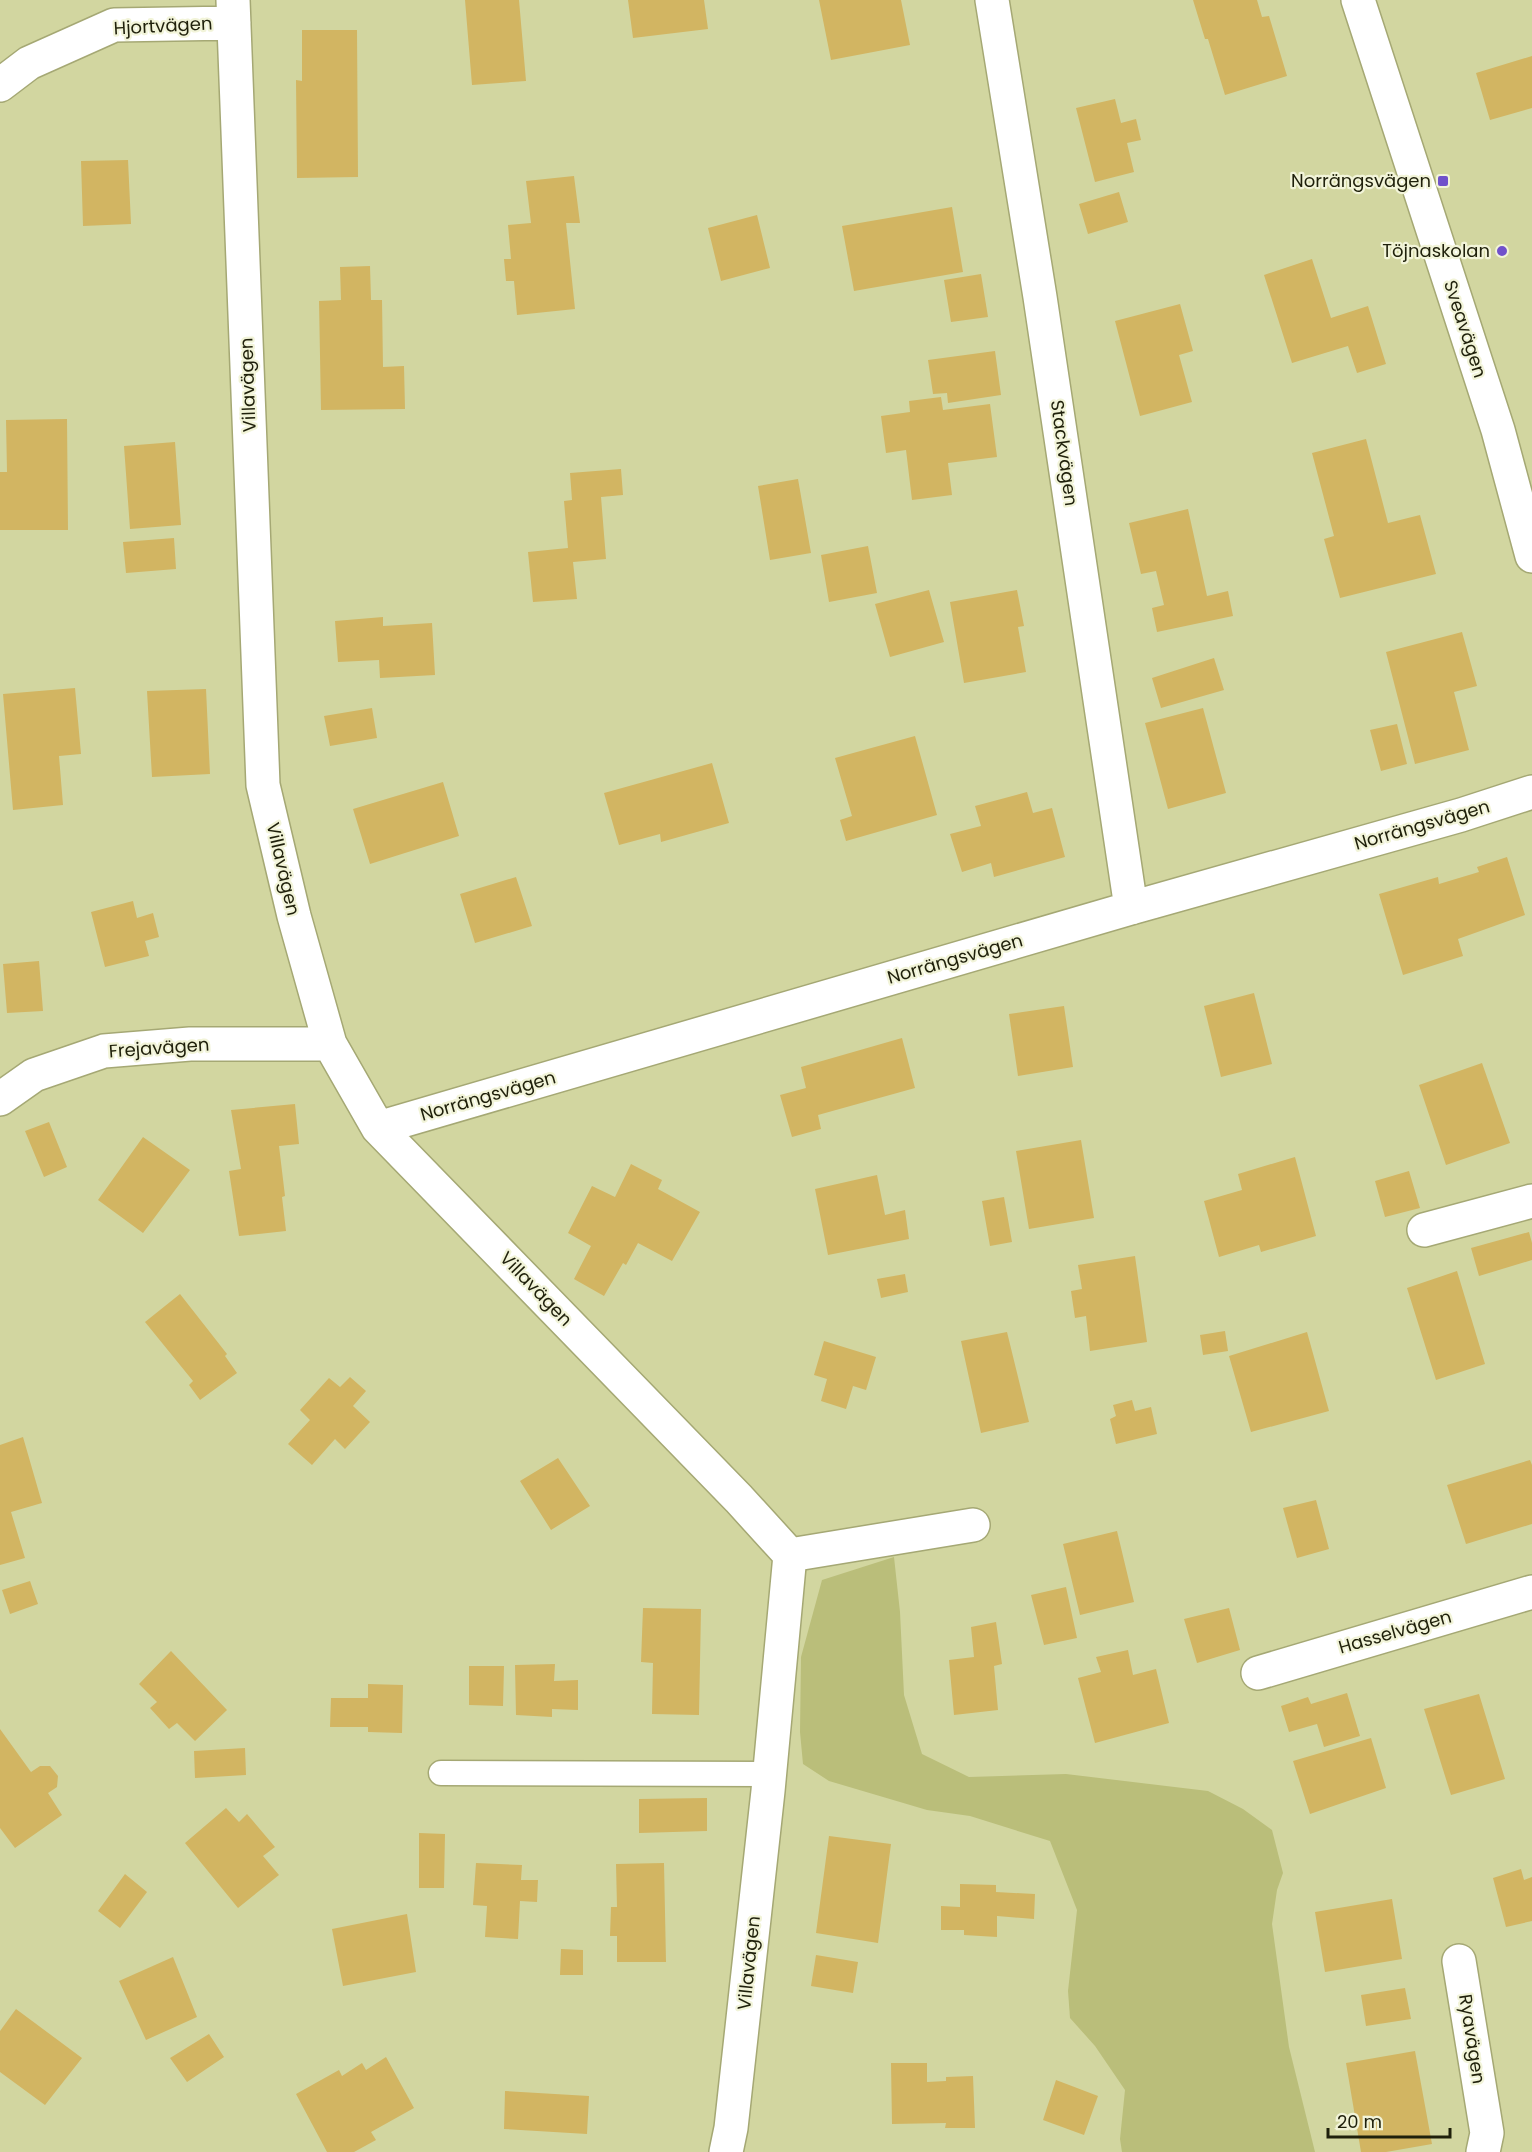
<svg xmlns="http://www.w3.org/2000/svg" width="1532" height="2152" viewBox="0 0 1532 2152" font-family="Poppins,sans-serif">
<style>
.green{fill:#babe7a}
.building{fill:#d2b562}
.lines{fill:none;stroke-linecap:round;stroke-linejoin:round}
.service-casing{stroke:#a5a874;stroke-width:27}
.minor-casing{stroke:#a5a874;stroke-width:36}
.service{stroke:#fff;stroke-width:24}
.minor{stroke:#fff;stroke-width:33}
.poi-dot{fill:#7051cb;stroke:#f2f4d9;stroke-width:2}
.labels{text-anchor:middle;stroke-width:4.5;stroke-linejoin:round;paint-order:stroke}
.street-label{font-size:18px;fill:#1f200b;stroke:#f2f4d9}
.poi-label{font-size:18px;fill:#1f200b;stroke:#f2f4d9;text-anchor:end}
</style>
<rect width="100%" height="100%" fill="#d2d6a0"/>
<path class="green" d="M894 1557 900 1612 904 1695 922 1754 969 1777 1066 1774 1208 1791 1243 1809 1272 1830 1283 1873 1277 1890 1272 1924 1289 2047 1315 2152H1122L1120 2139 1125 2090 1095 2046 1070 2018 1068 1991 1077 1910 1050 1841 970 1816 927 1810 829 1781 803 1764 800 1732 801 1657 822 1580Z"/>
<path class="building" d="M465 0H519L526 81 472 85Z
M628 0H704L708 29 633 38Z
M819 0H901L910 45 831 60Z
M1193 0H1257L1262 17 1269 16 1287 76 1225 95 1208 39H1205Z
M302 30H357L358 177 297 178 296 80 302 81Z
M1532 56V108L1490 120 1476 73Z
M1115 99 1121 123 1136 119 1141 140 1127 143 1134 172 1095 182 1076 108Z
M128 160 131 224 83 226 81 161Z
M574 176 580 223H566L575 309 517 315 514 281H506L504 259H511L508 225 531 223 526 181Z
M1119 192 1128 222 1088 234 1079 204Z
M952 207 963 272 854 291 842 226Z
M757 215 770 268 721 281 708 228Z
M1312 259 1331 318 1368 306 1386 364 1357 373 1348 346 1292 363 1264 275Z
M370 266 371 300H382L383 367 404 366 405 409 321 410 319 301 341 300 340 267Z
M981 274 988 317 951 322 944 280Z
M1180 304 1193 351 1179 355 1192 402 1140 416 1115 321Z
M995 351 1001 395 948 403 947 393 933 394 928 360Z
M941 397 943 410 990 404 997 457 948 463 952 495 912 500 906 450 886 453 881 416 910 412 909 401Z
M67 419 68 530H0V472H7L6 420Z
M1366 439 1388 523 1420 515 1436 574 1340 598 1324 539 1334 536 1312 453Z
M175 442 181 525 130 529 124 446Z
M621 469 623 495 601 497 606 559 573 562 577 599 533 602 528 552 568 548 564 501 572 500 570 473Z
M798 479 811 553 770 560 758 486Z
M1188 509 1207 596 1228 591 1233 616 1157 632 1152 608 1164 605 1156 571 1141 574 1129 523Z
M174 538 176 569 126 573 123 542Z
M868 546 877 593 829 602 821 555Z
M929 590 944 642 890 657 875 604Z
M1017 590 1024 626 1018 627 1026 672 964 683 950 602Z
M383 617V626L432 623 435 675 380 678 379 660 338 662 335 621Z
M1462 632 1477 686 1454 692 1469 750 1415 764 1386 652Z
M1214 658 1224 690 1161 708 1152 678Z
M75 688 81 754 59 756 63 805 13 810 3 694Z
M206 689 210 774 152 777 147 691Z
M372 708 377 738 330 746 324 716Z
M1203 708 1226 793 1168 809 1145 723Z
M1397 724 1407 764 1381 771 1370 730Z
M915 736 937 815 846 841 840 820 852 816 835 758Z
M712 763 729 823 661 842 660 834 619 845 604 793Z
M443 782 459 836 370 864 353 809Z
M1027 792 1033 813 1052 808 1065 857 994 877 991 863 962 872 950 834 981 826 975 806Z
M1507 857 1525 915 1458 939 1463 956 1403 975 1379 894 1438 877 1439 884 1479 872 1477 867Z
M516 877 532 926 475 943 460 894Z
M133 901 137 918 153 913 159 937 145 941 149 956 105 967 91 912Z
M39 961 43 1011 7 1013 3 964Z
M1254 993 1272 1064 1221 1077 1204 1006Z
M1064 1006 1073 1067 1018 1076 1009 1014Z
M902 1038 915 1088 818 1115 821 1129 792 1137 780 1095 806 1088 801 1067Z
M1482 1063 1510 1143 1446 1165 1419 1085Z
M295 1104 299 1144 279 1146 285 1196 282 1197 286 1231 239 1236 229 1171 241 1169 231 1110Z
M49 1122 67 1167 44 1177 25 1131Z
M143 1137 190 1170 143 1233 98 1200Z
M1081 1140 1094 1218 1029 1229 1016 1151Z
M1295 1157 1316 1236 1261 1252 1259 1245 1219 1257 1204 1201 1242 1190 1238 1174Z
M631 1164 662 1180 658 1189 700 1212 672 1261 638 1243 626 1265 623 1263 604 1296 574 1279 591 1246 568 1233 592 1186 615 1197Z
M1409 1171 1420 1208 1385 1217 1375 1181Z
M877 1175 885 1215 905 1210 909 1239 828 1255 815 1189Z
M1004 1197 1012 1242 990 1246 982 1201Z
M1529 1232 1532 1243V1260L1479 1276 1471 1248Z
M1135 1256 1147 1342 1090 1351 1086 1316 1075 1318 1071 1291 1082 1289 1078 1265Z
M1457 1271 1485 1364 1436 1380 1407 1288Z
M905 1274 908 1292 881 1298 877 1279Z
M180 1294 227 1354 225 1356 237 1373 200 1400 189 1385 193 1381 145 1322Z
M1225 1331 1228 1351 1203 1355 1200 1335Z
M1007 1332 1029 1422 981 1433 961 1341Z
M1307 1332 1329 1411 1251 1432 1229 1356Z
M824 1341 876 1357 866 1390 853 1386 846 1409 821 1401 827 1379 814 1375Z
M350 1377 366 1391 353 1406 370 1422 345 1449 335 1439 312 1465 288 1444 310 1420 300 1410 329 1378 340 1387Z
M1132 1400 1135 1411 1151 1407 1157 1434 1116 1444 1110 1419 1116 1416 1113 1405Z
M23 1437 42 1503 11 1512 25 1558 0 1565V1445Z
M558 1458 590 1506 551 1530 520 1481Z
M1530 1460 1532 1465V1524L1466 1544 1447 1485Z
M1316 1500 1329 1549 1297 1558 1283 1508Z
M1117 1531 1134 1602 1080 1615 1063 1544Z
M30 1581 38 1604 10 1614 2 1590Z
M1066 1587 1077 1638 1044 1645 1031 1595Z
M643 1608 701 1609 699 1715 652 1714 653 1663 641 1662Z
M1229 1608 1240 1650 1197 1663 1184 1619Z
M996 1622 1002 1664 994 1666 998 1710 954 1715 949 1660 974 1657 971 1627Z
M1128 1650 1133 1675 1156 1669 1169 1723 1095 1743 1078 1678 1101 1672 1096 1657Z
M171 1651 227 1710 195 1741 177 1723 169 1729 150 1708 157 1702 139 1684Z
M555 1664 554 1681 578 1680V1710L552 1709V1717L516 1715 515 1665Z
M469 1666H504L503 1706 469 1705Z
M368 1684 403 1685 402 1733 368 1732V1727H330L331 1698H368Z
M1347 1693 1360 1736 1324 1747 1317 1724 1289 1732 1281 1706 1308 1697 1311 1704Z
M1479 1694 1505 1779 1451 1795 1424 1709Z
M0 1729 31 1772 40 1766H50L58 1776 57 1787 48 1793 62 1815 15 1848 0 1828Z
M1371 1738 1386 1788 1310 1814 1293 1761Z
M245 1748 246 1775 195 1778 194 1751Z
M707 1798V1831L639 1833V1799Z
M226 1808 239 1822 247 1814 275 1847 263 1856 279 1875 238 1908 185 1843Z
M419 1833 445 1834 444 1888H419Z
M829 1836 891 1844 878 1943 816 1933Z
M476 1863 522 1865 521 1880H538L537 1902 520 1901 518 1939 485 1937 487 1906 473 1905Z
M664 1863 666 1962H617V1936H610L611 1907H617L616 1864Z
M1521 1869 1524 1880 1532 1877V1921L1506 1927 1493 1878Z
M125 1874 147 1892 120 1928 98 1911Z
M960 1884 996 1885V1892L1035 1894 1034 1919 997 1916V1937L964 1935V1930H941V1906L960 1907Z
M1392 1899 1402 1959 1325 1972 1315 1912Z
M407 1914 416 1972 343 1986 332 1929Z
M561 1949 583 1950V1975H560Z
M816 1955 858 1962 853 1993 811 1986Z
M173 1957 197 2017 146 2040 119 1981Z
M1405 1988 1411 2019 1366 2026 1361 1995Z
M16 2009 82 2058 45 2105 0 2072V2031Z
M209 2034 224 2057 187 2082 170 2058Z
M1415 2051 1432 2144 1386 2152H1361L1346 2063Z
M386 2057 414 2108 371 2132 376 2140 354 2152H327L296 2094 339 2070 342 2076 362 2063 366 2070Z
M891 2063H927V2082L946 2081V2077L973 2076 975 2128H945L946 2123 892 2124Z
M1056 2080 1098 2096 1084 2135 1043 2120Z
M505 2091 589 2096 587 2134 504 2129Z"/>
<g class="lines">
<defs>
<path id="service" d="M441 1773 769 1774"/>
<path id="minor" d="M233 0 263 785 294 916 330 1044 378 1128 739 1499 790 1555 768 1791 731 2128 726 2152
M992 0 1040 297 1131 908
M1358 0 1498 430 1532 556
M0 85 29 63 114 25 234 23
M0 1099 34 1075 104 1051 190 1044H330
M378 1128 1131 908 1461 815 1532 792
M1424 1230 1532 1201
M790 1555 973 1525
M1258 1673 1532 1592
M1459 1961 1487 2133 1483 2152"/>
</defs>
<use href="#service" class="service-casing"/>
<use href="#minor" class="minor-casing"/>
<use href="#service" class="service"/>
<use href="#minor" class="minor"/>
</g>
<g class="poi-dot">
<rect x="1437" y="175" width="12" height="12" rx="3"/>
<circle cx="1502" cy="251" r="6"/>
</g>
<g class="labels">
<g class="street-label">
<text transform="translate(163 26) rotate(-3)" y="6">Hjortvägen</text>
<text transform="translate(1465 329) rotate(72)" y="6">Sveavägen</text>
<text transform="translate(248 385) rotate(-92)" y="6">Villavägen</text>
<text transform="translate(1064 453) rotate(82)" y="6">Stackvägen</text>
<text transform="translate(1422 825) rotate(-16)" y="6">Norrängsvägen</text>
<text transform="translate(283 869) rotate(77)" y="6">Villavägen</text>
<text transform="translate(955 959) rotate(-16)" y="6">Norrängsvägen</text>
<text transform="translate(159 1048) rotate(-4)" y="6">Frejavägen</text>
<text transform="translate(488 1096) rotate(-16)" y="6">Norrängsvägen</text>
<text transform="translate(536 1289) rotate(46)" y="6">Villavägen</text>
<text transform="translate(1395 1632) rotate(-16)" y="6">Hasselvägen</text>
<text transform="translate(749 1963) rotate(-84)" y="6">Villavägen</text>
<text transform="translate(1472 2039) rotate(81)" y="6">Ryavägen</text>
</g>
<g class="poi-label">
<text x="1431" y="187">Norrängsvägen</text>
<text x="1490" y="257">Töjnaskolan</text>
</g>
</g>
<path d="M1328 2128v9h122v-9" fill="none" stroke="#1f200b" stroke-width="3"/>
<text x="1337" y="2128" font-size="18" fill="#1f200b" stroke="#f2f4d9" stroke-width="4.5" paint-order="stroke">20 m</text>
</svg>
